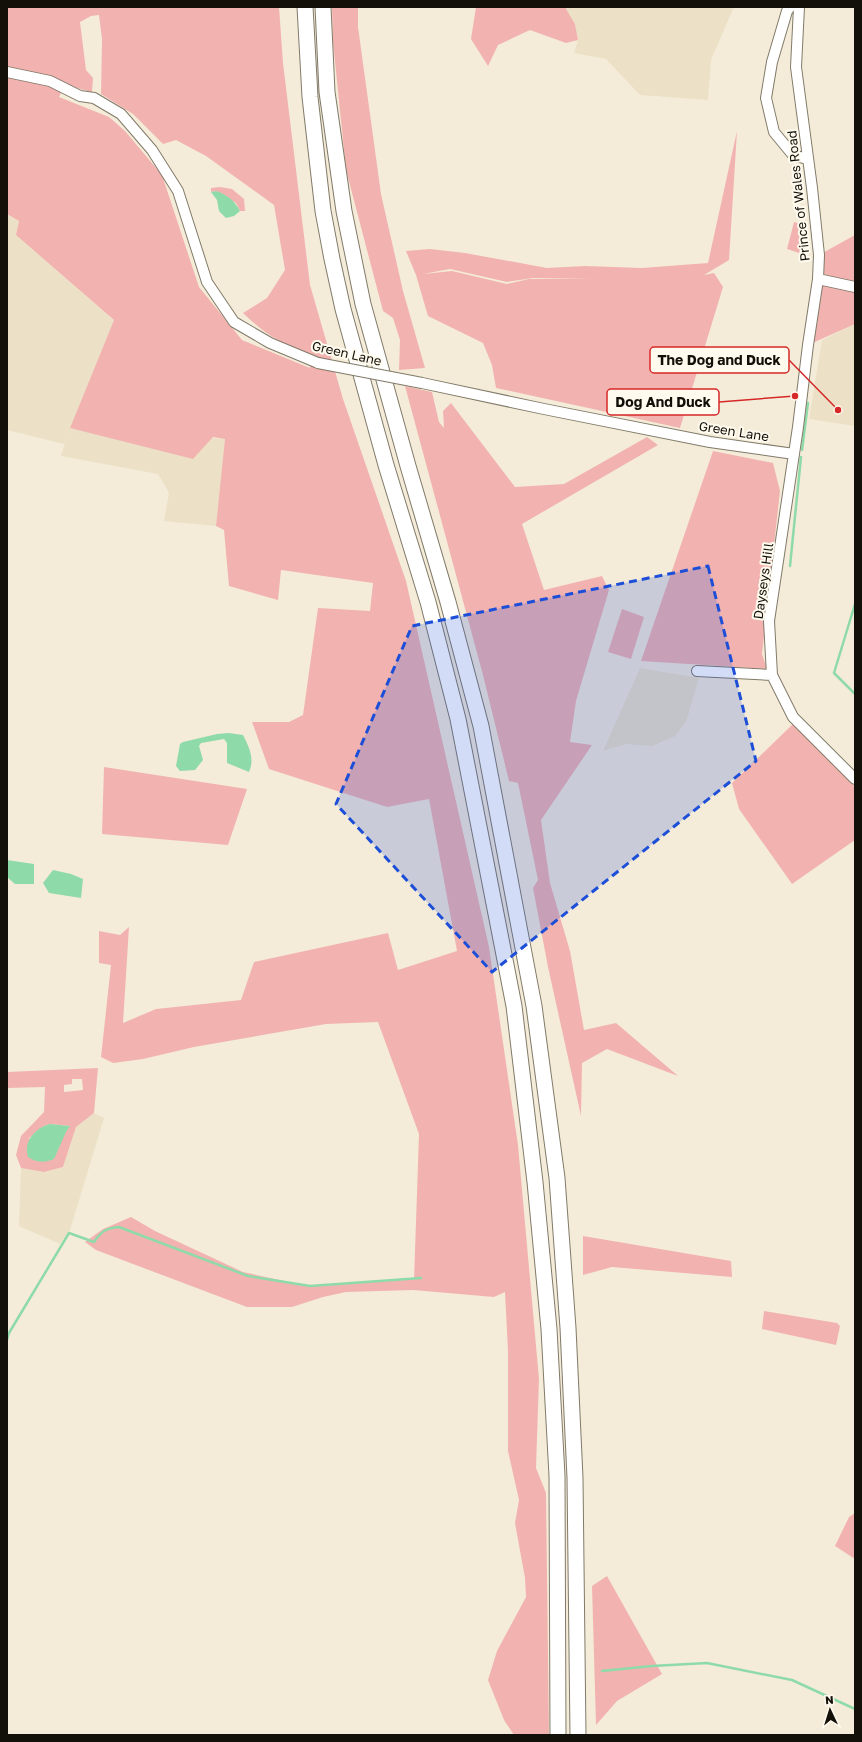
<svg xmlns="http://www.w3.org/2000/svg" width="862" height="1742" viewBox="0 0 862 1742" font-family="'Golos Text',sans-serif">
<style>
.built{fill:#ece1c7}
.green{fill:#f2b3b0;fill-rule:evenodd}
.water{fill:#8fdaa9}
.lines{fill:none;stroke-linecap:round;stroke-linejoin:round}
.stream{stroke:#8fdaa9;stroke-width:2.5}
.minor-casing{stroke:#817a69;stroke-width:12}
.highway-casing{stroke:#817a69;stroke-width:17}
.minor{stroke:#fff;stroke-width:10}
.highway{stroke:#fff;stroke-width:15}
.minor-bridge-casing{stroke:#817a69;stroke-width:12;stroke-linecap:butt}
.minor-bridge{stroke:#fff;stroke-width:10}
.marked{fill:#1d4ed8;fill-opacity:0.2;stroke:#1d4ed8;stroke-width:3;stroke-dasharray:8 5;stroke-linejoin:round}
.labels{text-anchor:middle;stroke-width:4;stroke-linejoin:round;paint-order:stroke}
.street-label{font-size:13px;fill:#13100a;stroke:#fffaee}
.leader{fill:none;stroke:#d62828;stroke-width:1.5}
.callout-dot{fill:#d62828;stroke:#fffaee;stroke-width:1.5}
.callout{fill:#fffaee;stroke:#d62828;stroke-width:1.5}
.callout-label{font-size:14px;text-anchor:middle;font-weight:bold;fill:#13100a}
</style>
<rect width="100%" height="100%" fill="#f4ecd9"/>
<path class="built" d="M565 7H736L733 9 711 60 708 100 640 95 606 59 574 53 578 40 575 24Z
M7 214 19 221 16 235 114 320 70 428 226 439 216 526 164 521 169 493 158 474 61 456 67 436 64 444 7 430Z
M855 324V426L809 419 822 340Z
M640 668 699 678 686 722 675 736 652 746 626 744 603 751Z
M94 1113 104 1118 70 1230 60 1244 19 1226 21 1168 44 1172 63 1167 76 1127Z"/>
<path class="green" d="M7 7H279L283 63 310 285 343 399 406 581 489 947 518 1145 539 1379 536 1468 546 1493 549 1735H514L504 1720 488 1680 497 1651 526 1597 525 1578 515 1523 519 1500 508 1451V1351L505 1292 494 1297 413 1290 346 1292 323 1297 292 1307H247L96 1250 85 1242 103 1229 131 1217 155 1231 243 1272 307 1286 413 1279 414 1280 419 1134 378 1022 326 1024 194 1047 143 1059 113 1063 101 1057 111 965 99 963V931L120 935 129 927 123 1023 156 1009 241 1000 254 962 388 933 398 970 457 951 429 799 387 807 269 769 252 722H289L303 715 318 608 370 611 373 583 281 570 278 600 229 586 224 530 216 526 225 439 213 437 193 459 70 428 114 320 16 235 19 221 7 214ZM99 15 102 39 101 94 133 114 163 144 176 140 206 156 274 205 285 270 267 298 243 313C264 333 280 344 308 353L310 368 242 340 199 287 162 175 125 131 109 117 59 97 65 85 92 92 93 78 86 70 80 22 91 16Z
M332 7H358V27L381 194 403 291 425 368 399 370 400 340 393 318 383 311 346 170 333 42Z
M476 7H565L575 24 578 40 566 43 530 30 498 45 488 66 471 39Z
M737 131 729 260 704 275 714 273 723 287 680 428 496 388 492 365 483 343 428 316 416 275 406 251 430 249 465 253 547 268 585 266 642 268 708 263ZM450 269 507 282 533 278H592L529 279 507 284 452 271 423 274Z
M220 187 232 189 244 199 245 211H240L236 203 216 191 211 192V188Z
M794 222 807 226 799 253 787 249Z
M855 235V324L808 345 819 255Z
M405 386 432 392 439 422 444 428 443 411 451 403 515 487 564 484 647 437 658 445 522 524 544 590 602 576 609 590 576 701 570 742 592 745 541 820 550 883 570 951 584 1030 616 1023 678 1076 607 1049 582 1063 581 1116 548 967 533 888 538 880 518 783 509 781 483 675Z
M713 451 773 463 780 491 762 654 767 669 641 661Z
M622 609 644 617 631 659 608 652Z
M794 723 855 787V840L792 884 739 809 732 783Z
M104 767 247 789 228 845 102 834Z
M98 1068 94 1113 76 1127 63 1167 44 1172 21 1168 16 1155 21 1136 44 1112 45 1087 7 1088V1072ZM72 1079H82L83 1090 64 1092V1085L72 1084ZM50 1124 70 1126 66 1131 28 1139 44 1126Z
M583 1236 731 1261 732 1277 612 1267 583 1275Z
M764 1311 837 1323 840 1326 836 1345 762 1329Z
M855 1513V1559L835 1546 849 1517Z
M607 1576 662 1674 617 1701 596 1725 592 1586Z"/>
<path class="water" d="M216 191C228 195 235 201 240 211L234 216 226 218 219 211 217 200 211 192Z
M229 733 243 735C249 747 255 759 249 772L227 763V743L224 739 201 743 199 746 203 760 195 770 180 771 176 766 180 744 183 742 217 734Z
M7 860 34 864V884H15L7 877Z
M53 870 71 874 83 879 81 898 49 893 43 883Z
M50 1124 70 1126 66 1132 54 1159C44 1163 38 1163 28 1157 23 1142 35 1128 50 1124Z"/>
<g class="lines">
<path class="stream" d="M802 450 808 403
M790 566 801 457
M855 604 834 673 855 694
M7 1340 9 1333 69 1233 94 1242C101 1231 107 1228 119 1227L248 1276 310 1286 421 1278
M602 1671 652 1666 707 1663 792 1680 855 1709"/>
<defs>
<path id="minor" d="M790 7 787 11 772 62 766 98 774 132 793 155 807 159
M799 7 796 67 812 188 819 255 818 279 808 345 798 427 769 621 772 675 793 717 855 779
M7 72 50 81 80 96 94 98 121 114 152 150 178 191 207 282 234 322 270 343 318 363
M818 279 855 287
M422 383 544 409 710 442 794 454
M697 671 772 675"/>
<path id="highway" d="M305 7 310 97 323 211 332 259 343 309 386 465 428 602 458 719 514 1006 535 1182 549 1329 557 1476 558 1735
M323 7 327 92 344 211 363 304 408 466 448 602 481 726 534 1006 557 1178 568 1328 575 1478 578 1735"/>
</defs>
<use href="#minor" class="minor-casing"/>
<use href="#highway" class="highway-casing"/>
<use href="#minor" class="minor"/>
<use href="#highway" class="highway"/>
<defs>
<path id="minor-bridge" d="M318 363 422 383"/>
</defs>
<use href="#minor-bridge" class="minor-bridge-casing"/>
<use href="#minor-bridge" class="minor-bridge"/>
</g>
<path class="marked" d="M708 566 756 761 492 972 336 804 412 626Z"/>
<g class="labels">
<g class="street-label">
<text transform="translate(798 196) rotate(-96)" y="5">Prince of Wales Road</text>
<text transform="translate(347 353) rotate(13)" y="5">Green Lane</text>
<text transform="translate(734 431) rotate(9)" y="5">Green Lane</text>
<text transform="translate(763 581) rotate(-82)" y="5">Dayseys Hill</text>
</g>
</g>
<path class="leader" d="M838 410L789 360M795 396L719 402"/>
<g class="callout-dot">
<circle cx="838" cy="410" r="4"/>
<circle cx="795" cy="396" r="4"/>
</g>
<g class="callout">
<rect x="650" y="347" width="139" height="26" rx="4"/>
<rect x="607" y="389" width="112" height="26" rx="4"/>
</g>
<g class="callout-label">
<text x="719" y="365">The Dog and Duck</text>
<text x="663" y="407">Dog And Duck</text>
</g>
<rect width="862" height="1742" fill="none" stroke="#13100a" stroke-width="16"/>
<g transform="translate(830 1710) rotate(356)" stroke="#fffaee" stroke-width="3" paint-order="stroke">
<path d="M0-3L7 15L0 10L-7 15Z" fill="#13100a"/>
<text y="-6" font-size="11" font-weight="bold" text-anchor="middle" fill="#13100a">N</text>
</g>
</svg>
